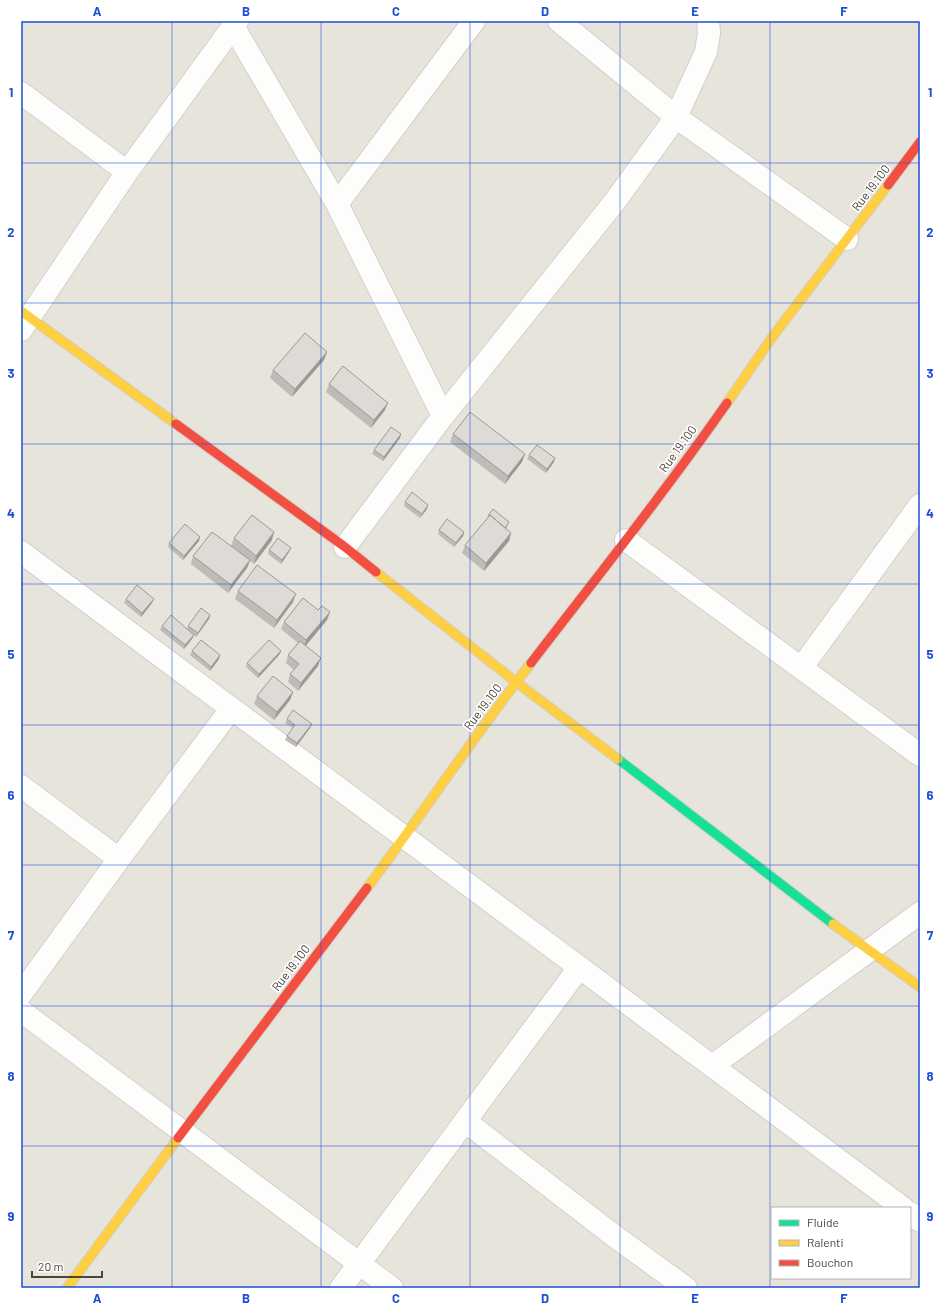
<svg xmlns="http://www.w3.org/2000/svg" width="941" height="1309" viewBox="0 0 941 1309" font-family="Barlow,sans-serif">
<style>
.residential{fill:#e7e4dc;fill-rule:evenodd}
.lines{fill:none;stroke-linecap:round;stroke-linejoin:round}
.street-casing{stroke:#d2d0cb;stroke-width:24}
.fast-casing{stroke:#d3cfc5;stroke-width:11}
.slow-casing{stroke:#d3cfc5;stroke-width:11}
.jam-casing{stroke:#d3cfc5;stroke-width:11}
.street{stroke:#fdfdfc;stroke-width:22}
.fast{stroke:#16e098;stroke-width:9}
.slow{stroke:#ffcf43;stroke-width:9}
.jam{stroke:#f24e42;stroke-width:9}
.wall{fill:#bfbcb8}
.shaded-wall{fill:#9b9996}
.building{fill:#dedbd6;stroke:#9b9996}
.grid{fill:none;stroke:#1d4ed8;stroke-width:1;stroke-opacity:0.55}
.labels{text-anchor:middle;stroke-width:3.5;stroke-linejoin:round;paint-order:stroke}
.street-label{font-size:12px;fill:#4b4439;stroke:#fff}
.neatline{fill:none;stroke:#1d4ed8;stroke-width:1.5}
.grid-label{font-size:13px;text-anchor:middle;font-weight:bold;fill:#1d4ed8}
</style>
<rect width="100%" height="100%" fill="#f4f2ee"/>
<path class="residential" d="M21 21H920V1288H21ZM772 1208H910V1278H772Z"/>
<g class="lines">
<defs>
<path id="street" d="M559 21 676 117 847 239
M233 26 337 204 443 416
M21 93 127 172
M337 204 474 21
M21 330 127 172 237 21
M626 540 920 755
M345 547 443 416 616 200 676 117 706 52 709 33 708 21
M21 552 903 1208
M802 667 920 505
M21 786 119 859
M21 994 119 859 231 709
M21 1011 392 1288
M712 1066 920 913
M465 1121 613 1235 686 1288
M910 1213 920 1221
M341 1288 579 968"/>
<path id="fast" d="M618 759 833 924"/>
<path id="slow" d="M21 311 176 424
M727 403 773 336 888 185
M376 572 516 682 618 759
M367 888C423 813 474 736 531 663
M833 924 920 987
M67 1288 178 1138"/>
<path id="jam" d="M888 185 920 142
M176 424 345 547 376 572
M531 663C597 577 665 492 727 403
M178 1138 367 888"/>
</defs>
<use href="#street" class="street-casing"/>
<use href="#fast" class="fast-casing"/>
<use href="#slow" class="slow-casing"/>
<use href="#jam" class="jam-casing"/>
<use href="#street" class="street"/>
<use href="#fast" class="fast"/>
<use href="#slow" class="slow"/>
<use href="#jam" class="jam"/>
</g>
<path class="wall" d="M327 352 324 360 292 397 270 378 273 370Z
M329 384 385 410 371 428 326 392Z
M453 434 525 454 522 462 505 484 450 442Z
M400 438 383 461 372 454 374 450Z
M529 455 554 462 546 473 527 459Z
M405 502 427 509 420 518 404 506Z
M488 516 508 526 506 529 511 533 509 541 484 571 462 553 465 545 487 519Z
M439 530 464 532 463 536 454 547 438 534Z
M234 538 272 540 254 564 250 561 247 568 228 593 191 564 193 556 231 546Z
M199 541 183 560 168 547 169 543Z
M291 548 289 552 281 564 268 554 269 550Z
M238 591 293 602 274 628 235 599Z
M126 599 152 603 141 617 124 603Z
M318 610 330 612 327 620 305 646 318 666 298 691 288 682 290 674 294 670 286 663 288 655 298 643 281 629 284 622Z
M210 615 209 619 196 637 194 635 192 639 184 649 160 630 162 626 187 629 188 626Z
M192 651 220 655 219 659 210 671 190 655Z
M281 651 279 655 258 678 246 667 247 663Z
M293 692 290 700 274 720 254 704 257 696Z
M287 719 312 724 310 728 296 747 285 740 287 736 293 728 285 723Z"/>
<path class="shaded-wall" d="M327 352 324 360 292 397 295 389Z
M388 403 385 410 371 428 374 420Z
M401 434 400 438 383 461 384 457Z
M525 454 522 462 505 484 508 476Z
M555 458 554 462 546 473 547 469Z
M428 505 427 509 420 518 422 514Z
M274 532 272 540 254 564 256 556Z
M464 532 463 536 454 547 456 543Z
M511 533 509 541 484 571 486 563Z
M200 537 199 541 183 560 184 556Z
M291 548 289 552 281 564 282 560Z
M250 560 247 568 228 593 231 585Z
M296 594 293 602 274 628 277 620Z
M154 599 152 603 141 617 142 613Z
M330 612 327 620 304 648 306 640Z
M210 615 209 619 196 637 198 633Z
M194 635 192 639 184 649 185 645Z
M281 651 279 655 258 678 259 674Z
M220 655 219 659 210 671 211 667Z
M321 658 318 666 298 691 301 683Z
M293 692 290 700 274 720 277 712Z
M312 724 310 728 296 747 297 743Z"/>
<path class="building" d="M305 333 327 352 295 389 273 370Z
M343 366 388 403 374 420 329 384Z
M470 412 525 454 508 476 453 434Z
M391 427 401 434 384 457 374 450Z
M537 445 555 458 547 469 529 455Z
M412 492 428 505 422 514 405 502Z
M493 509 509 522 505 528 490 515 489 516H488Z
M252 515 274 532 256 556 234 538Z
M490 515 511 533 486 563 465 545Z
M447 519 464 532 456 543 439 530Z
M185 524 200 537 184 556 169 543Z
M212 532 250 560 231 585 193 556Z
M278 538 291 548 282 560 269 550Z
M257 565 296 594 277 620 238 591Z
M137 585 154 599 142 613 126 599Z
M303 598 318 610 322 606 330 612 306 640 284 622Z
M201 608 210 615 198 633 188 626Z
M171 615 194 635 185 645 162 626Z
M201 640 220 655 211 667 192 651Z
M269 640 281 651 259 674 247 663Z
M300 641 321 658 301 683 290 674 299 664 288 655Z
M273 676 293 692 277 712 257 696Z
M293 710 312 724 297 743 287 736 295 725 287 719Z"/>
<path class="grid" d="M172 21V1288M321 21V1288M470 21V1288M620 21V1288M770 21V1288M21 163H920M21 303H920M21 444H920M21 584H920M21 725H920M21 865H920M21 1006H920M21 1146H920"/>
<g class="labels">
<g class="street-label">
<text transform="translate(871 188) rotate(-53)" y="4">Rue 19.100</text>
<text transform="translate(678 449) rotate(-54)" y="4">Rue 19.100</text>
<text transform="translate(483 707) rotate(-53)" y="4">Rue 19.100</text>
<text transform="translate(291 968) rotate(-53)" y="4">Rue 19.100</text>
</g>
</g>
<rect width="941" height="1309" fill="none" stroke="#ffffff" stroke-width="44"/>
<rect x="771" y="1207" width="140" height="72" fill="#ffffff" stroke="#b7b4b0"/>
<rect x="779" y="1220" width="20" height="6" fill="#16e098" stroke="#b7b4b0"/>
<text x="807" y="1227" font-size="12" fill="#4b4439">Fluide</text>
<rect x="779" y="1240" width="20" height="6" fill="#ffcf43" stroke="#b7b4b0"/>
<text x="807" y="1247" font-size="12" fill="#4b4439">Ralenti</text>
<rect x="779" y="1260" width="20" height="6" fill="#f24e42" stroke="#b7b4b0"/>
<text x="807" y="1267" font-size="12" fill="#4b4439">Bouchon</text>
<path d="M32 1271v6h70v-6" fill="none" stroke="#4b4439" stroke-width="2"/>
<text x="38" y="1271" font-size="12" fill="#4b4439" stroke="#ffffff" stroke-width="3" paint-order="stroke">20 m</text>
<rect x="22" y="22" width="897" height="1265" class="neatline"/>
<g class="grid-label">
<text x="97" y="16">A</text>
<text x="246" y="16">B</text>
<text x="396" y="16">C</text>
<text x="545" y="16">D</text>
<text x="695" y="16">E</text>
<text x="844" y="16">F</text>
<text x="11" y="97">1</text>
<text x="930" y="97">1</text>
<text x="11" y="237">2</text>
<text x="930" y="237">2</text>
<text x="11" y="378">3</text>
<text x="930" y="378">3</text>
<text x="11" y="518">4</text>
<text x="930" y="518">4</text>
<text x="11" y="659">5</text>
<text x="930" y="659">5</text>
<text x="11" y="800">6</text>
<text x="930" y="800">6</text>
<text x="11" y="940">7</text>
<text x="930" y="940">7</text>
<text x="11" y="1081">8</text>
<text x="930" y="1081">8</text>
<text x="11" y="1221">9</text>
<text x="930" y="1221">9</text>
<text x="97" y="1303">A</text>
<text x="246" y="1303">B</text>
<text x="396" y="1303">C</text>
<text x="545" y="1303">D</text>
<text x="695" y="1303">E</text>
<text x="844" y="1303">F</text>
</g>
</svg>
